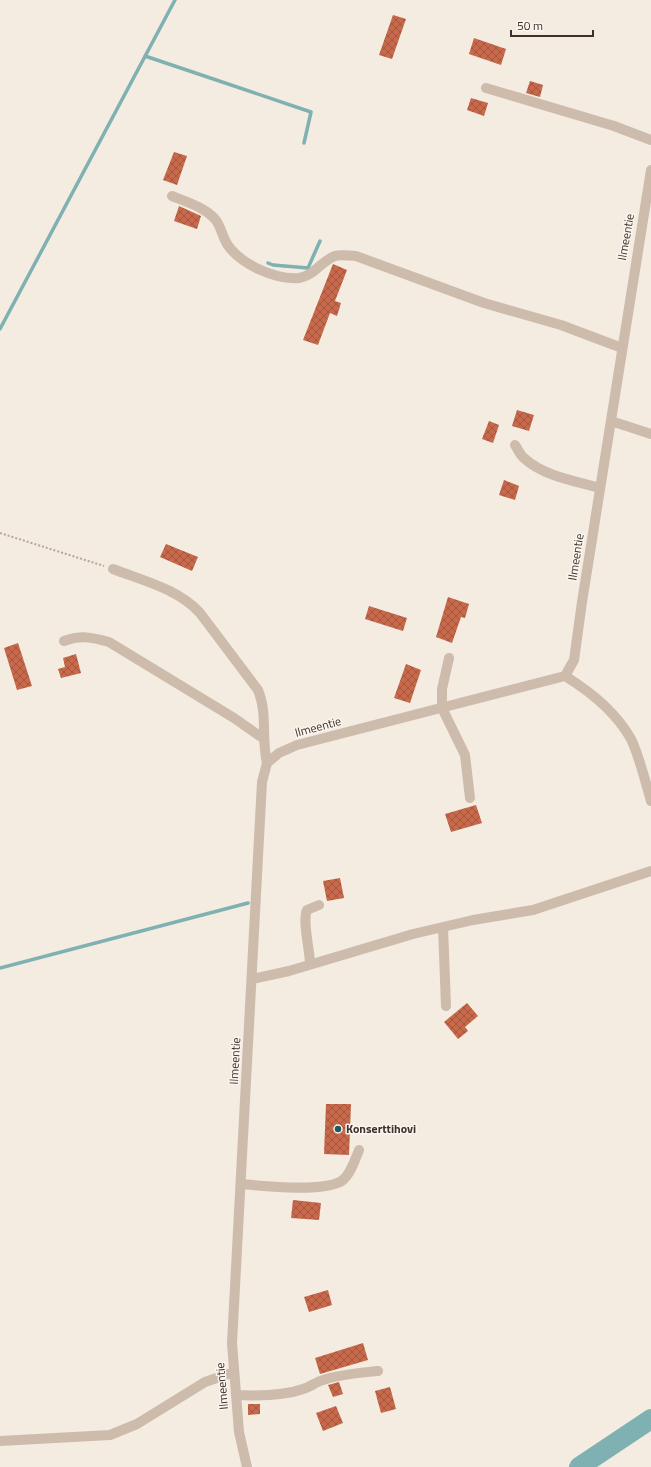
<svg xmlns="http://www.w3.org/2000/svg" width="651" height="1467" viewBox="0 0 651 1467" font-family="'Titillium Web',sans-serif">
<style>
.water{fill:#7fb0b2}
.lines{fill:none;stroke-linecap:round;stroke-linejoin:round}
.stream{stroke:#7fb0b2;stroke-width:3.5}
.river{stroke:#7fb0b2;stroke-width:20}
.building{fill:url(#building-cross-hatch)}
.path{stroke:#b9a596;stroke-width:2;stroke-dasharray:2 2;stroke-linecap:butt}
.minor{stroke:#cdbbac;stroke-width:10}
.poi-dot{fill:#1f5a5e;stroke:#fbf5ee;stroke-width:1.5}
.labels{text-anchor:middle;stroke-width:3;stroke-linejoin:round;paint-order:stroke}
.street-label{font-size:12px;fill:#3b302b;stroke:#fbf5ee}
.poi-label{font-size:12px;font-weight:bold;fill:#3b302b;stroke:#fbf5ee;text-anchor:start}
</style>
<defs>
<pattern id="building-cross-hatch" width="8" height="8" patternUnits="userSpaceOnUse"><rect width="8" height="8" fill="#c8694b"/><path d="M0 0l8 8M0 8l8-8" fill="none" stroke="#a4573f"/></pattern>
</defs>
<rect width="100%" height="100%" fill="#f4ebe1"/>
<path class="water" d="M651 1421V1427L594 1467H583Z"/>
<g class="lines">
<path class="stream" d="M145 56 311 112 304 143
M268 263 273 265 308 268 320 241
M0 329 175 0
M0 968 248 903"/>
<path class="river" d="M579 1467 651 1419"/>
</g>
<path class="building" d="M393 15 406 19 392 59 379 55Z
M474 38 506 49 501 65 469 54Z
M530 81 543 85 540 97 526 93Z
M471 98 488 103 484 116 467 110Z
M174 152 187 156 177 185 163 180Z
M179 206 201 216 197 229 174 221Z
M333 264 347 270 335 301 341 303 337 316 330 313 318 345 303 340Z
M517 410 534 415 529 431 512 426Z
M489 421 499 425 493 443 482 439Z
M504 480 519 486 515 500 499 495Z
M166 544 198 557 192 571 160 557Z
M448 597 469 604 465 618 461 617 452 643 436 637Z
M369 606 407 618 403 631 365 619Z
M18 643 32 686 17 690 4 648Z
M76 654 81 673 61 678 58 669 65 667 63 658Z
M406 664 421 670 410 703 394 698Z
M476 805 482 823 451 832 445 814Z
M340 878 344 898 327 901 323 881Z
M467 1003 478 1016 465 1027 468 1031 458 1039 444 1022Z
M326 1104H351L349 1155 324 1154Z
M293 1200 321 1203 319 1220 291 1218Z
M328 1290 332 1305 309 1312 304 1297Z
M363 1343 368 1360 320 1374 315 1358Z
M339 1382 343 1394 333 1397 328 1385Z
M390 1387 396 1409 381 1413 375 1391Z
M248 1404H260V1414L248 1415Z
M336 1406 343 1423 323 1431 316 1413Z"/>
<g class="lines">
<path class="path" d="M0 533 104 566"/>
<path class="minor" d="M486 88 614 126 651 140
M172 196C187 202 204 207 215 219 221 226 222 236 227 244 240 264 275 280 299 278 314 276 321 261 335 256 340 254 349 256 356 256L484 303 561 325 622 348
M611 421 651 434
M515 445C518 449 520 455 524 458 543 476 575 481 600 488
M113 569C144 581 178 589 200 613L258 690C268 714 261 739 267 763
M64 641C81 635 91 637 109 642L234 718 264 739
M449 658 442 689V708L465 755 470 798
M565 676C591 692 616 712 631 739 640 758 645 781 651 801
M443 927 446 1006
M310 964C310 950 302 921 307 910L319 905
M252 979 289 971 413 934 473 920 533 910 651 871
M241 1184C262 1186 327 1193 343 1180 351 1173 355 1160 359 1150
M236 1395C257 1396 283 1396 303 1389 310 1387 316 1382 323 1380 341 1374 359 1373 378 1371
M0 1441 110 1435 137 1424 205 1382 234 1372
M247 1467 239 1432 232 1343 262 782 267 763 279 753 297 745 565 676 574 660 582 602 651 170"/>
</g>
<circle class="poi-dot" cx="338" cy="1129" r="4"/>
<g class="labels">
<g class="street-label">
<text transform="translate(626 237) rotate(-80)" y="4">Ilmeentie</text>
<text transform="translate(576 557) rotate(-81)" y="4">Ilmeentie</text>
<text transform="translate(318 727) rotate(-15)" y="4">Ilmeentie</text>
<text transform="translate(235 1061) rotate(-87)" y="4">Ilmeentie</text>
<text transform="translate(222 1386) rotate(-95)" y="4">Ilmeentie</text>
</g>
<g class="poi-label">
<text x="346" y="1133">Konserttihovi</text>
</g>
</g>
<path d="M511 30v6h82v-6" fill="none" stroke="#3b302b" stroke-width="2"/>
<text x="517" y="30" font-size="12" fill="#3b302b" stroke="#fbf5ee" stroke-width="3" paint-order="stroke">50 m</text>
</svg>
